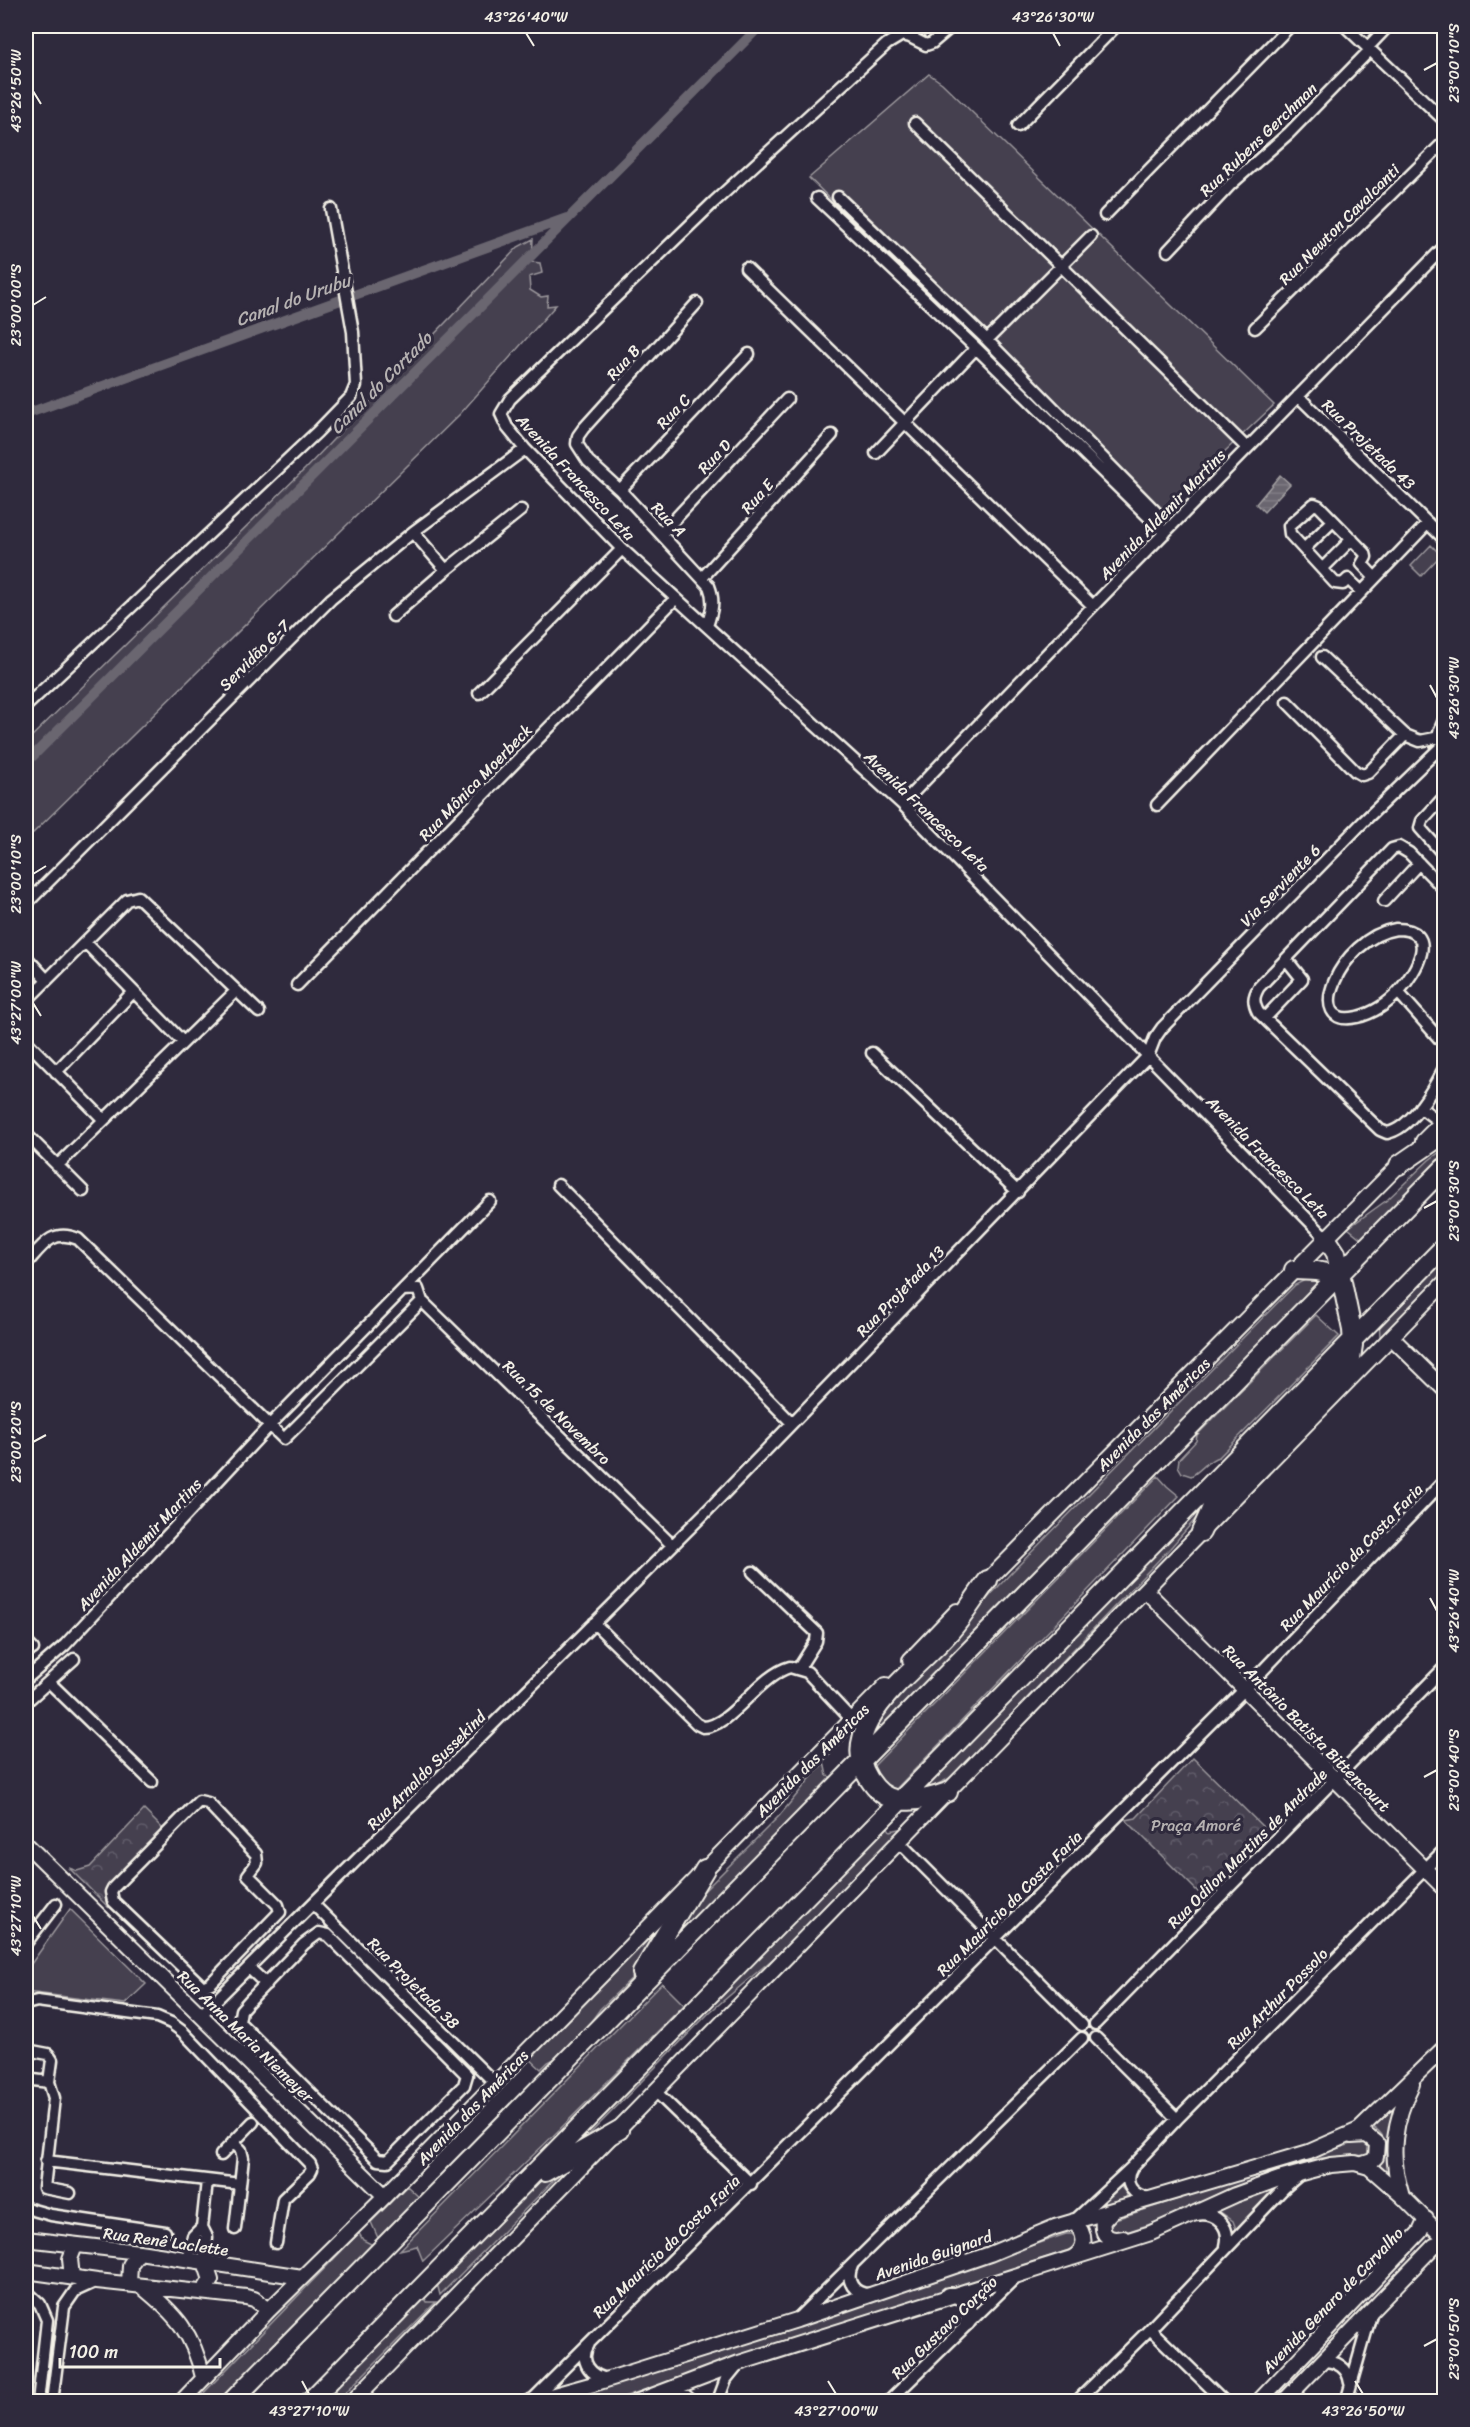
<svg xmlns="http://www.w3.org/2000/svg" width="1470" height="2427" viewBox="0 0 1470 2427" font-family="Sriracha,sans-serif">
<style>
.green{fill:#454050;stroke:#9c989c;stroke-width:1.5}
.park{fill:url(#park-crowns);stroke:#9c989c;stroke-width:1.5}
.water{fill:url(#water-rules);stroke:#a19ea0;stroke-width:1.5}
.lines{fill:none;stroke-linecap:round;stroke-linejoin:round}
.canal{stroke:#6a6670;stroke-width:10}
.street-casing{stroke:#f4f1e8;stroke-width:15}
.secondary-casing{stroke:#f4f1e8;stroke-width:18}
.highway-casing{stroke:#f4f1e8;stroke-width:22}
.street{stroke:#2f2a3d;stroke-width:10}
.secondary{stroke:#2f2a3d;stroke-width:14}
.highway{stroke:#2f2a3d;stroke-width:18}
.ticks{fill:none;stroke:#f4f1e8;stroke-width:2}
.labels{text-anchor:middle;stroke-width:6;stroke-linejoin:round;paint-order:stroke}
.street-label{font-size:16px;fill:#f4f1e8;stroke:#2f2a3d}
.park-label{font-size:16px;fill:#b7b3b3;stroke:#2f2a3d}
.water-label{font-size:18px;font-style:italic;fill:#b6b2b2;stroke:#2f2a3d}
.neatline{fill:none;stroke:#f4f1e8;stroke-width:2}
.ticks-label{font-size:15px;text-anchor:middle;fill:#f4f1e8}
</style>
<defs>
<pattern id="park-crowns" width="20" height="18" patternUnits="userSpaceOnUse" patternTransform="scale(1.5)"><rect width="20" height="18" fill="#454050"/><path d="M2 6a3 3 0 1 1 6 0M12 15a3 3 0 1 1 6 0" fill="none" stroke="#605c69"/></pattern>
<pattern id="water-rules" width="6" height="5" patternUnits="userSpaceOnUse" patternTransform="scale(1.5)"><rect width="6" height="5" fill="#6a6670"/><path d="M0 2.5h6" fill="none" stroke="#807c84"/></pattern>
</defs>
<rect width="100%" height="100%" fill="#2f2a3d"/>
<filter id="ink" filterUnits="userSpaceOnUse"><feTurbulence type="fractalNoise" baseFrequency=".0167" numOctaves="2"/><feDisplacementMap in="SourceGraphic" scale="12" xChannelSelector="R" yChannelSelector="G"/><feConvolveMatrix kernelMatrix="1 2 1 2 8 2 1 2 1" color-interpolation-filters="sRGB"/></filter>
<g filter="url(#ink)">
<path class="green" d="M929 74 942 83 1274 405 1155 517 809 178Z
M533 239 532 262 540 263 542 273 529 277 530 290 541 297 548 296 547 306 556 305 460 414 26 840V742L305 469 518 247Z
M1431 545 1441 555 1421 576 1411 566Z
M1444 1149V1163L1364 1241 1348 1228 1387 1200 1429 1160Z
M1444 1255V1271L1429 1290 1380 1337 1379 1320Z
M1313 1276 1324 1281 868 1748 880 1715 1010 1574 1295 1285Z
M1316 1315 1339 1336 1219 1457C1208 1459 1201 1471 1191 1476L1182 1473 1178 1466 1179 1459 1196 1441 1197 1435Z
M1287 1414 1172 1546 952 1777 928 1789 916 1792Z
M1158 1476 1167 1486 1179 1496 895 1790 884 1787 870 1770Z
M824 1762 827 1776 838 1779 659 1960 695 1900 780 1815Z
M886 1824 890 1831 902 1828 775 1957 710 2012 572 2152 552 2164Z
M70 1909 146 1984 125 2004 26 1992V1971Z
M670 1918 636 1974 600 2009 577 2041 564 2054 548 2062 541 2069 529 2058Z
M662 1983 684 2005 556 2133 423 2261 417 2246 400 2250Z
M1394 2108 1388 2136V2173L1379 2166C1389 2152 1388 2136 1373 2127Z
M1364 2140 1369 2142 1372 2151 1368 2155 1321 2158 1228 2189 1172 2217 1117 2235 1110 2231 1109 2223 1112 2220Z
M563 2171 440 2295 438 2287H429L479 2242 542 2179Z
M407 2186 422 2200 384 2237 378 2238 371 2222Z
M1273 2186 1278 2187 1236 2229 1233 2221 1219 2211 1220 2207Z
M1117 2187H1121L1127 2194 1126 2198 1097 2207Z
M359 2233 363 2240 371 2244 372 2250 220 2401 195 2402Z
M1066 2234H1072L1077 2239 1076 2247 1072 2249 611 2401H587L586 2400 592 2392Z
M422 2294 427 2302H436L337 2401 316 2402Z"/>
<path class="park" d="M1193 1758 1267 1831 1201 1895 1126 1820 1136 1818Z
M144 1810 163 1829 108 1886 105 1898 109 1908 69 1868 77 1871 90 1867Z"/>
<path class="water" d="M1280 475 1290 484 1264 512 1256 504Z"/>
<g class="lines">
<path class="canal" d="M26 414 567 218
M26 763 760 26"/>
<defs>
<path id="street" d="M952 26 932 43 926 45 910 37 902 35 887 44 714 202 510 399 501 414 507 427 525 449 622 549 902 804 1326 1238
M1345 26 1444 120
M1368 47 1388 26
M915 123 1247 448
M1018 126 1116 26
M838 197 987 340 1158 514
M817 198 976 348 1165 533
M1105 215 1290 26
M1168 251 1230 185 1289 133 1370 50
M746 268 1093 606
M697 303 583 429 578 436 577 444 588 461 620 490 709 586C715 601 712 611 707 626
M1255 328 1444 142
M987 340 1091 236
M1298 396 1444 539
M876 453 976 348
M620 490 749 354
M413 532 446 570 521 510
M662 533 787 399
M1304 549 1333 521
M1322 569 1352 539
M703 577 832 435
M1362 592 1348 579 1343 584 1335 583 1290 534 1289 526 1314 504 1319 506 1365 553 1366 557 1362 564 1375 578
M393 616 446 570
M1322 657 1405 735 1420 741 1440 737
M479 693 622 549
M1287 702 1355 771 1362 775 1368 773 1405 735
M26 706 317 432 351 397 356 385 353 332 331 209
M1444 797 1422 821 1420 828 1444 855
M902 804 1093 606 1444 247
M1157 805 1428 523
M1444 889 1409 853 1399 847 1392 849 1259 987C1253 997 1253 1002 1258 1012L1380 1130 1387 1133C1411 1129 1434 1088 1444 1068
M1384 901 1419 863
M26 904 331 599 413 532 525 449
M1396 929C1441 929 1417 971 1399 991 1389 1003 1372 1014 1357 1017 1302 1030 1339 938 1396 929Z
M86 943 183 1042
M26 957 47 980
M297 985 675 599
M1398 992 1444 1044
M26 1001 127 900 138 897 259 1012
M1265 1018 1302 979 1286 959
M26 1041 104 1120
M872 1053 1018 1192
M56 1072 133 992
M1420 1107 1441 1123
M26 1134 83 1191
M57 1166 236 991
M558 1185 792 1423
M26 1264C42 1246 52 1228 78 1239L284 1439 422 1301 418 1289 403 1290
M422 1301 672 1545
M753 1572 817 1633 816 1641 799 1668
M594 1623 697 1724 703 1727C731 1727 758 1676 790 1667L807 1672 852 1720
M26 1642 33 1649
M26 1679 65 1645 270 1425 490 1201
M49 1682 152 1782
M26 1702 74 1659
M199 1801 208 1803 256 1854 257 1863 248 1875 278 1905 280 1912 211 1983 203 1987 113 1901 111 1892 113 1888Z
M899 1842 1082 2025
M313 1904 495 2083
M319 1933 328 1935 467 2075 464 2085 388 2161 378 2160 239 2022 241 2010 249 2001 304 1944Z
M26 1943 56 1904
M249 1968 266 1984
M26 2004 37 2001 157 2017 171 2023 183 2032 310 2164 312 2169 310 2173 283 2199 276 2243
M201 2015 706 1512 1148 1056 1155 1038 1162 1028 1363 822 1444 744 1439 732 1444 720
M1095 2024 1444 1668
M1096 2038 1177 2119
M27 2050 48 2054 52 2060 49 2082 54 2098 44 2188 70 2193
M26 2079 49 2082
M656 2092 751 2184
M233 2142 241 2150 243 2158 235 2229
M221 2155 253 2122
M46 2161 240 2184
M1132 2167C1122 2184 1133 2196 1150 2198
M26 2208 51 2215 165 2232
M1196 2215C1216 2211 1231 2226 1226 2246
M1074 2221 1132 2167 1177 2119 1444 1850
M202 2227 207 2181
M188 2260 193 2236 202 2227 207 2237 205 2262
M852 2266C845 2281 854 2295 871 2294
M26 2291 40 2304 47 2320 38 2402
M799 2317 1082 2038
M1150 2329 1225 2402
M589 2344C578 2361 591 2377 609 2379
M1322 2361C1337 2361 1348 2367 1350 2383
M531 2401 1245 1689 1444 1481
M52 2402 64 2307 75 2291 97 2281
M716 2402 719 2398 726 2379 739 2363
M888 2402 1017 2276
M1076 2402 1150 2329 1284 2188 1299 2175
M1346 2402 1372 2311"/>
<path id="secondary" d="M1423 1141 1444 1120
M1392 1338 1444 1389
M981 1587 1405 1159
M1146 1591 1444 1888
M910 1660 957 1611
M26 1844 385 2196
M1351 2136 1367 2135 1377 2143 1376 2157 1372 2161 1363 2164
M1401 2193C1389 2154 1394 2120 1412 2084
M1113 2210 1103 2221C1101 2236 1109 2241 1123 2238
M26 2239 139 2252 302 2277
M1072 2258C1088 2248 1086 2234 1074 2221
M26 2271 97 2281 246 2297 254 2299 269 2310
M72 2277 70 2259 75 2246
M129 2284 130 2265 139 2252
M141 2286C176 2314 193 2333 203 2377
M203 2292 211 2280 205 2262
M948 2295C965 2294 974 2307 967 2323
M664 2394H681L691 2402
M181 2402 269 2310 380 2201 886 1685
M352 2402 1444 1283
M529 2402 590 2385 797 2320 990 2254 1055 2227 1309 2152 1359 2130 1444 2048
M636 2402 739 2363 1151 2233 1235 2195 1279 2179 1331 2165 1355 2163 1369 2167 1401 2195 1444 2238
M1258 2402 1420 2232 1426 2219
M1283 2402 1434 2246 1444 2242"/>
<path id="highway" d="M1399 1165 1444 1134
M1294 1270 1317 1271 1339 1276
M1201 1532 1213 1505 1350 1364 1353 1345 1352 1330 1336 1253 1326 1238
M948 1792C925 1800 893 1809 875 1787 825 1729 917 1671 950 1632 964 1616 975 1597 988 1580
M642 1973 705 1869
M545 2172 619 2130
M231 2402 1444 1168
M309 2402 1444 1247"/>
</defs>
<use href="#street" class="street-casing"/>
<use href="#secondary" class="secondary-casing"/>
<use href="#highway" class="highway-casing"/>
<use href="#street" class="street"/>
<use href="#secondary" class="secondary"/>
<use href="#highway" class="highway"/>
</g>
</g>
<path class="ticks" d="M526 33 534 46M1053 33 1060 46M1424 70 1437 63M33 91 41 104M33 305 46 297M1430 685 1437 698M33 874 46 866M33 1003 41 1016M1424 1208 1437 1201M33 1442 46 1435M1430 1598 1437 1611M1424 1777 1437 1770M33 1916 41 1929M1424 2346 1437 2339M302 2381 309 2394M828 2381 836 2394M1355 2381 1363 2394"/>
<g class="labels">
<g class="street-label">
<text transform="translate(1258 139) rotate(-44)" y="6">Rua Rubens Gerchman</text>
<text transform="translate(1339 224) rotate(-45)" y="6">Rua Newton Cavalcanti</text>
<text transform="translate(623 362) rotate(-48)" y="6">Rua B</text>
<text transform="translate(673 411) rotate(-47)" y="6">Rua C</text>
<text transform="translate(1369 444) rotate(44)" y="6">Rua Projetada 43</text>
<text transform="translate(714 456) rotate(-47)" y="6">Rua D</text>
<text transform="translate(576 477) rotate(47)" y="6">Avenida Francesco Leta</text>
<text transform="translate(757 496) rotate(-48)" y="6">Rua E</text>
<text transform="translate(1162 514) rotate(-46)" y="6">Avenida Aldemir Martins</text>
<text transform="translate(669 519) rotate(46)" y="6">Rua A</text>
<text transform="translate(254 655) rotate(-45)" y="6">Servidão G-7</text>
<text transform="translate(475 782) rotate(-46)" y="6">Rua Mônica Moerbeck</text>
<text transform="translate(927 811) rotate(44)" y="6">Avenida Francesco Leta</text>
<text transform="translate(1280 885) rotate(-46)" y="6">Via Serviente 6</text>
<text transform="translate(1268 1157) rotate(45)" y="6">Avenida Francesco Leta</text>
<text transform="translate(900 1291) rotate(-46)" y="6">Rua Projetada 13</text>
<text transform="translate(557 1412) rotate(44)" y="6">Rua 15 de Novembro</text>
<text transform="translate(1153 1414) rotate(-45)" y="6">Avenida das Américas</text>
<text transform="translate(139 1544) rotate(-47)" y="6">Avenida Aldemir Martins</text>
<text transform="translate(1351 1557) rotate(-46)" y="6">Rua Maurício da Costa Faria</text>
<text transform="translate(1307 1728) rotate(45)" y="6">Rua Antônio Batista Bittencourt</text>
<text transform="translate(812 1760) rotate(-45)" y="6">Avenida das Américas</text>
<text transform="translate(426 1770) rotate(-45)" y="6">Rua Arnaldo Sussekind</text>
<text transform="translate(1247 1848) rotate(-45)" y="6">Rua Odilon Martins de Andrade</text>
<text transform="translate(1009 1903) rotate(-45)" y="6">Rua Maurício da Costa Faria</text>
<text transform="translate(414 1983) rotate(45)" y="6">Rua Projetada 38</text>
<text transform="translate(1277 1998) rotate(-45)" y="6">Rua Arthur Possolo</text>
<text transform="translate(246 2036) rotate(44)" y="6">Rua Anna Maria Niemeyer</text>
<text transform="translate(472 2107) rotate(-46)" y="6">Avenida das Américas</text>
<text transform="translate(166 2241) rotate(8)" y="6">Rua Renê Laclette</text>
<text transform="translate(666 2246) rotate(-44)" y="6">Rua Maurício da Costa Faria</text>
<text transform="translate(933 2255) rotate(-19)" y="6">Avenida Guignard</text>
<text transform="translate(1332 2300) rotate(-46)" y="6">Avenida Genaro de Carvalho</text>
<text transform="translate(944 2327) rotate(-44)" y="6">Rua Gustavo Corção</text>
</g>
<g class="park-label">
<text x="1196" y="1831">Praça Amoré</text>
</g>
<g class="water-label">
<text transform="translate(293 300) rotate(-20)" y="6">Canal do Urubu</text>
<text transform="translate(381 383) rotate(-45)" y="6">Canal do Cortado</text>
</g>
</g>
<rect width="1470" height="2427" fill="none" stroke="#2f2a3d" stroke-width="66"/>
<path d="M60 2358v9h160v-9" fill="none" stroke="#f4f1e8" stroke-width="3"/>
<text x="69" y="2358" font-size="18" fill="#f4f1e8" stroke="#2f2a3d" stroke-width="4.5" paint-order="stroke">100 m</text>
<rect x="33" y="33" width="1404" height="2361" class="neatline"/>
<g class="ticks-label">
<text x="526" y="22">43°26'40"W</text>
<text x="1053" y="22">43°26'30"W</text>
<text transform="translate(1454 63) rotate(-90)" y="5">23°00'10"S</text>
<text transform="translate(16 91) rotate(-90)" y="5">43°26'50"W</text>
<text transform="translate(16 305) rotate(-90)" y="5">23°00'00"S</text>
<text transform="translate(1454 698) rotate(-90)" y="5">43°26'30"W</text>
<text transform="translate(16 874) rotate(-90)" y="5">23°00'10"S</text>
<text transform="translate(16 1003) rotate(-90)" y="5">43°27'00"W</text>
<text transform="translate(1454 1201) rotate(-90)" y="5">23°00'30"S</text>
<text transform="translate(16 1442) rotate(-90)" y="5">23°00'20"S</text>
<text transform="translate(1454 1611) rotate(-90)" y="5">43°26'40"W</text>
<text transform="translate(1454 1770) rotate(-90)" y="5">23°00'40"S</text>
<text transform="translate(16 1916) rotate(-90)" y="5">43°27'10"W</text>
<text transform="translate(1454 2339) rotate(-90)" y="5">23°00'50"S</text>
<text x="309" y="2416">43°27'10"W</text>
<text x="836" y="2416">43°27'00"W</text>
<text x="1363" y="2416">43°26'50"W</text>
</g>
</svg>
